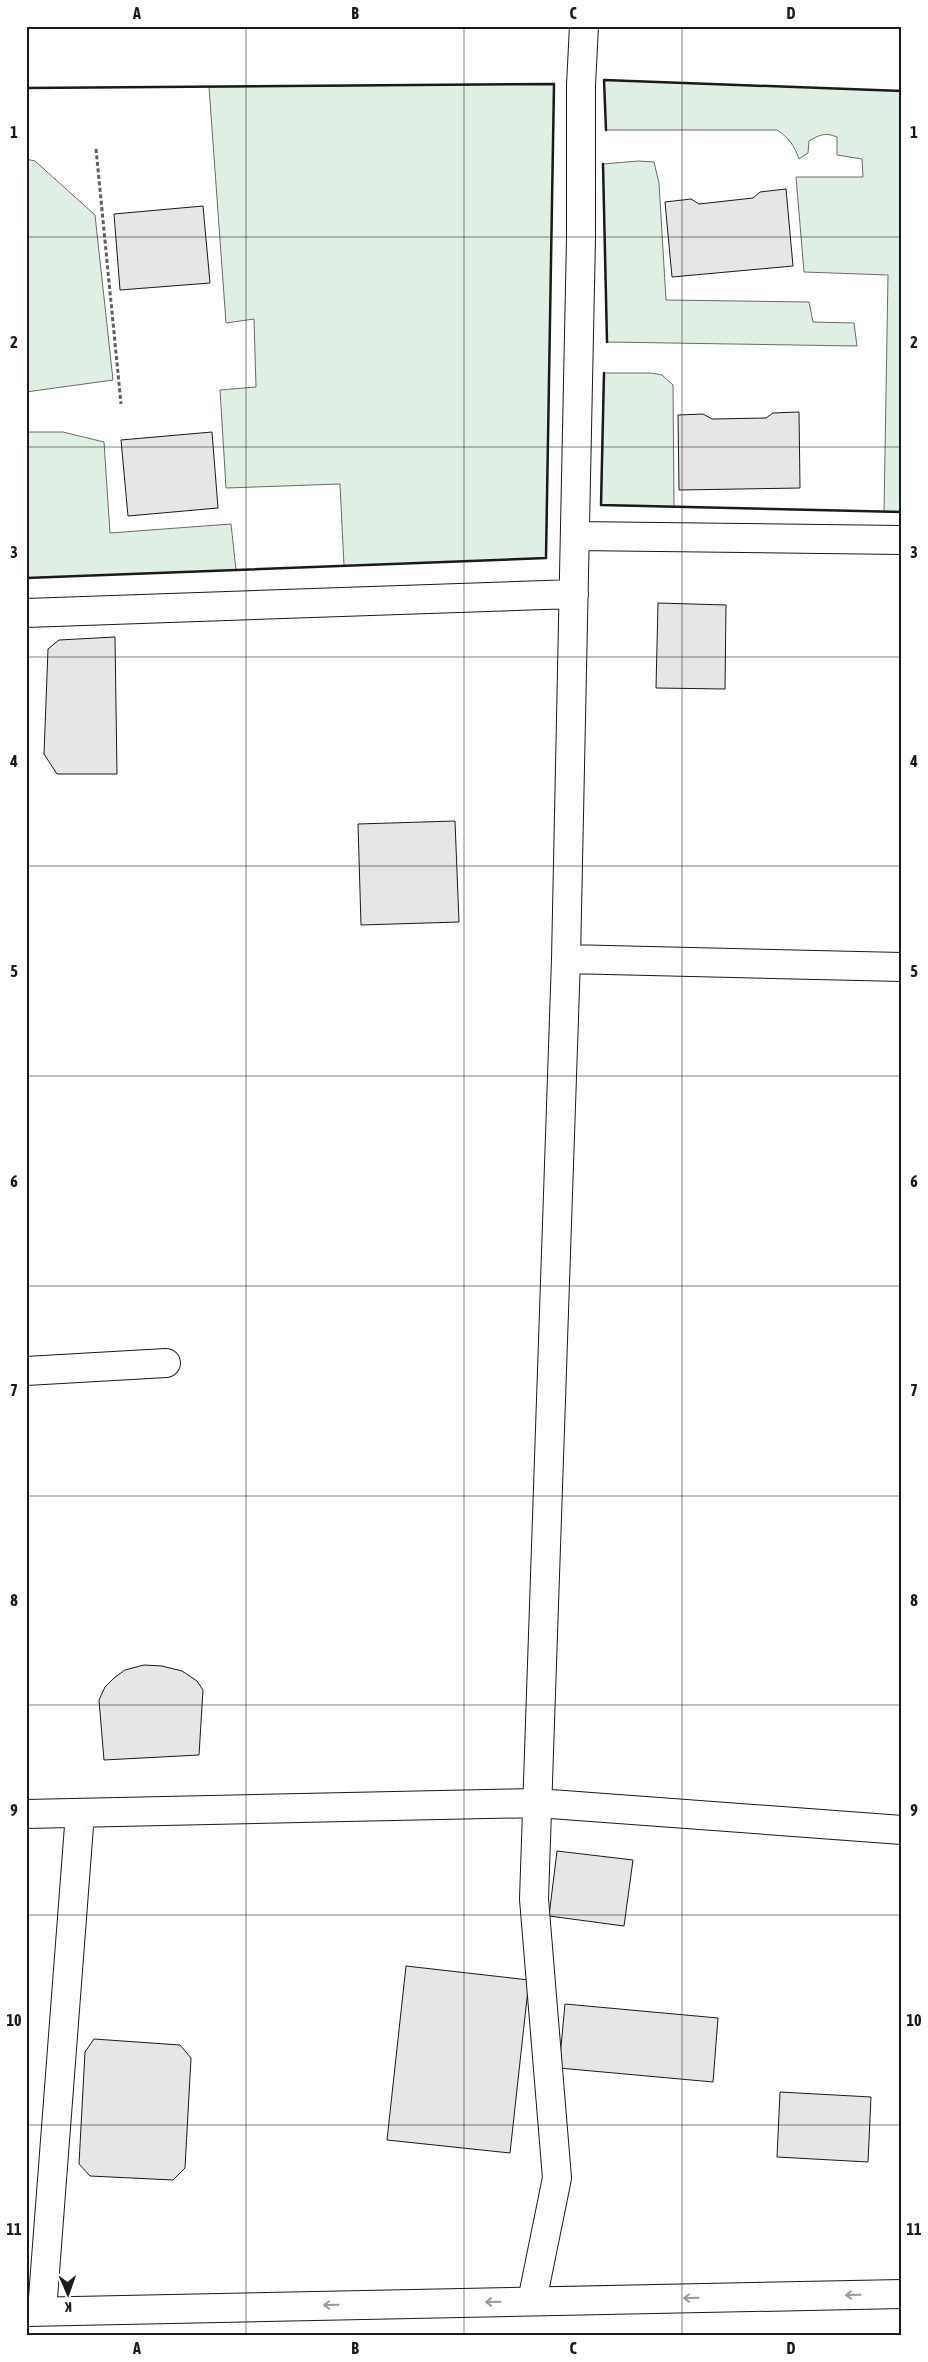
<svg xmlns="http://www.w3.org/2000/svg" width="928" height="2362" viewBox="0 0 928 2362" font-family="'Asap Condensed',sans-serif">
<style>
.green{fill:#e0efe3;stroke:#6a6a6a}
.building{fill:#e6e6e6;stroke:#1a1a1a}
.lines{fill:none;stroke-linecap:round;stroke-linejoin:round}
.minor-casing{stroke:#1a1a1a;stroke-width:30}
.highway-casing{stroke:#1a1a1a;stroke-width:30}
.path{stroke:#5f5f5f;stroke-width:3;stroke-dasharray:4 2.5;stroke-linecap:butt}
.minor{stroke:#fff;stroke-width:28}
.highway{stroke:#fff;stroke-width:28}
.wall{stroke:#1a1a1a;stroke-width:2.5}
.oneway{stroke:#989898}
.grid{fill:none;stroke:#1a1a1a;stroke-width:1;stroke-opacity:0.55}
.neatline{fill:none;stroke:#1a1a1a;stroke-width:2}
.grid-label{font-size:16px;text-anchor:middle;font-weight:bold;fill:#1a1a1a}
</style>
<rect width="100%" height="100%" fill="#fff"/>
<path class="green" d="M604 80 902 91V512H884L888 275 804 272 796 177H863L862 159 837 155V137C825 132 819 135 809 141L808 153 799 159C794 145 789 138 777 130H606Z
M554 84 546 558 344 566 340 484 226 488 220 390 256 387 254 319 226 323 209 87Z
M26 159 35 161 95 215 113 380 26 392Z
M638 161 654 162 659 183 666 300 809 302 813 322 854 323 857 346 607 342 603 164Z
M604 373H651L662 375 673 385 674 507 601 505Z
M26 432H63L104 442 110 533 231 524 236 570 26 578Z"/>
<path class="building" d="M786 189 793 266 672 277 665 202 691 199 699 204 753 198 760 192Z
M203 206 210 283 120 290 114 214Z
M799 412 800 488 679 490 678 415 703 414 712 419 766 418 773 413Z
M212 432 218 508 128 516 121 440Z
M658 603 726 605 725 689 656 688Z
M115 637 117 774H57L44 754 48 649 59 640Z
M455 821 459 922 361 925 358 824Z
M144 1665 162 1666 182 1671 197 1681 203 1690 199 1755 104 1760 99 1700 105 1687 114 1678 125 1670Z
M557 1851 633 1860 624 1926 549 1916Z
M406 1966 529 1980 510 2153 387 2140Z
M565 2004 718 2018 713 2082 559 2068Z
M94 2039 180 2045 191 2058 185 2168 173 2180 90 2176 79 2164 85 2052Z
M780 2092 871 2097 868 2162 777 2157Z"/>
<g class="lines">
<defs>
<path id="minor" d="M575 536 902 540
M26 613 574 594
M566 959 902 967
M26 1371 166 1363
M26 1814 537 1803 902 1830
M532 2301 557 2178 534 1899 566 959 581 238V85L584 26
M42 2311 80 1813"/>
<path id="highway" d="M26 2312 902 2294"/>
</defs>
<use href="#minor" class="minor-casing"/>
<use href="#highway" class="highway-casing"/>
<path class="path" d="M96 149 121 404"/>
<use href="#minor" class="minor"/>
<use href="#highway" class="highway"/>
<path class="wall" d="M26 88 554 84 546 558 26 578
M606 130 604 80 902 91
M603 164 607 342
M604 373 601 505 902 512"/>
</g>
<defs><path id="oneway-shaft" d="M-6 0H5M1.5-3L5.5 0L1.5 3" fill="none" stroke-width="1.6" stroke-linecap="round" stroke-linejoin="round" transform="scale(1.25)"/></defs>
<g class="oneway">
<use href="#oneway-shaft" transform="translate(853 2295) rotate(179)"/>
<use href="#oneway-shaft" transform="translate(691 2298) rotate(179)"/>
<use href="#oneway-shaft" transform="translate(493 2302) rotate(179)"/>
<use href="#oneway-shaft" transform="translate(331 2305) rotate(179)"/>
</g>
<path class="grid" d="M246 26V2336M464 26V2336M682 26V2336M26 237H902M26 447H902M26 657H902M26 866H902M26 1076H902M26 1286H902M26 1496H902M26 1705H902M26 1915H902M26 2125H902"/>
<rect width="928" height="2362" fill="none" stroke="#ffffff" stroke-width="55"/>
<g transform="translate(68 2294) rotate(178)" stroke="#ffffff" stroke-width="4" paint-order="stroke">
<path d="M0-4L9 19L0 12L-9 19Z" fill="#1a1a1a"/>
<text y="-8" font-size="14" font-weight="bold" text-anchor="middle" fill="#1a1a1a">K</text>
</g>
<rect x="28" y="28" width="872" height="2306" class="neatline"/>
<g class="grid-label">
<text x="137" y="19">A</text>
<text x="355" y="19">B</text>
<text x="573" y="19">C</text>
<text x="791" y="19">D</text>
<text x="14" y="138">1</text>
<text x="914" y="138">1</text>
<text x="14" y="348">2</text>
<text x="914" y="348">2</text>
<text x="14" y="558">3</text>
<text x="914" y="558">3</text>
<text x="14" y="767">4</text>
<text x="914" y="767">4</text>
<text x="14" y="977">5</text>
<text x="914" y="977">5</text>
<text x="14" y="1187">6</text>
<text x="914" y="1187">6</text>
<text x="14" y="1396">7</text>
<text x="914" y="1396">7</text>
<text x="14" y="1606">8</text>
<text x="914" y="1606">8</text>
<text x="14" y="1816">9</text>
<text x="914" y="1816">9</text>
<text x="14" y="2026">10</text>
<text x="914" y="2026">10</text>
<text x="14" y="2235">11</text>
<text x="914" y="2235">11</text>
<text x="137" y="2354">A</text>
<text x="355" y="2354">B</text>
<text x="573" y="2354">C</text>
<text x="791" y="2354">D</text>
</g>
</svg>
